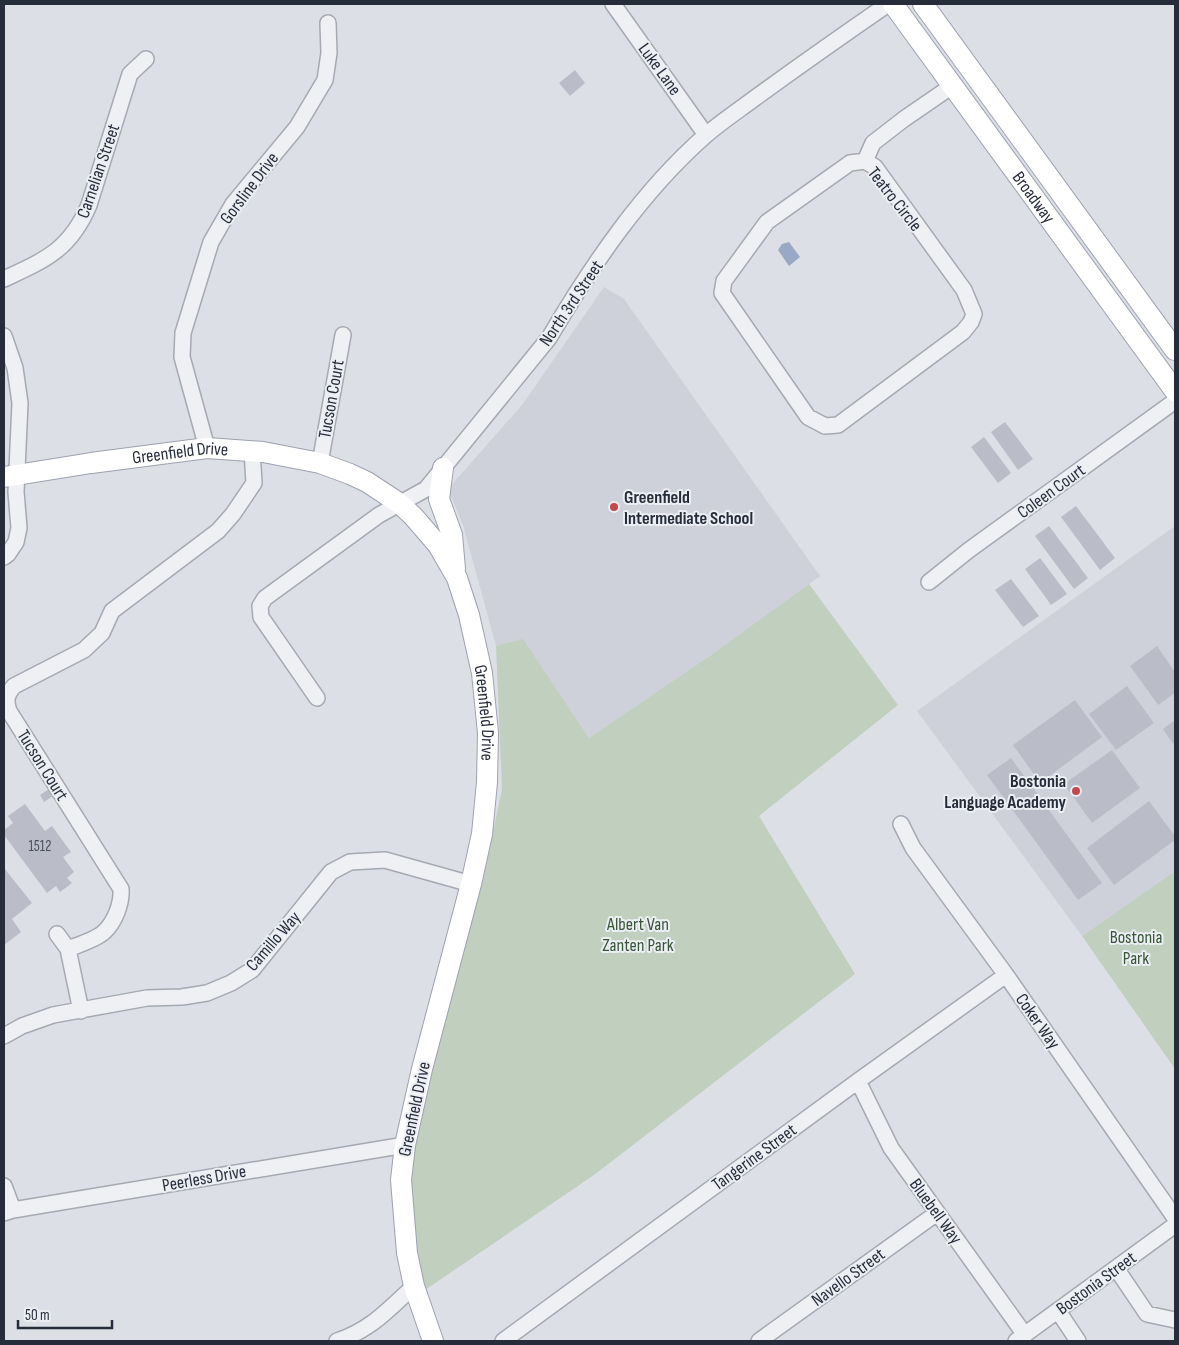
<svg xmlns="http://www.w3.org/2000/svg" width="1179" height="1345" viewBox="0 0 1179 1345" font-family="'Sofia Sans Condensed',sans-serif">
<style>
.built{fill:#cfd1da}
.green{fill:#c0cfbe}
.water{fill:#99a8c4}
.building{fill:#babdc8}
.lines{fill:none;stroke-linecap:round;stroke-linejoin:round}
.minor-casing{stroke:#a6a9b2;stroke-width:18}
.major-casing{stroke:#9ca2b0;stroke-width:22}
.minor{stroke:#eff0f4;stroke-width:15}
.major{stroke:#fff;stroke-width:20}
.poi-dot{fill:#c4484b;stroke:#ebeef3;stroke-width:2}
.labels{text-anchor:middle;stroke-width:4;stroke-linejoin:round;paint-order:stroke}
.number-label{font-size:15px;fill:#4c505e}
.street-label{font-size:18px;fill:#272c3b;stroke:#ebeef3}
.poi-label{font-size:18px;font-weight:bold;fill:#272c3b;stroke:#ebeef3;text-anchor:start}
.park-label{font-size:18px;fill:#375535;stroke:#ebeef3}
</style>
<rect width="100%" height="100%" fill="#dcdfe5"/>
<path class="built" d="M604 287 624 299 820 576 711 655 589 738 523 640 496 646 463 525 448 489 522 405Z
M1175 526V871L1082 936 917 711Z"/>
<path class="green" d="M809 584 898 705 759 816 855 974 594 1175 422 1292 414 1258 410 1182 416 1130 485 870 502 789 496 646 523 639 589 738 711 655Z
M1175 871V1069L1082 936Z"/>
<path class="water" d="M789 242 800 257 789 266 778 250 782 244Z"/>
<path class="building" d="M575 70 585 83 570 96 559 83Z
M1005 422 1033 459 1018 470 991 432Z
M984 437 1011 473 998 483 971 447Z
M1076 506 1115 558 1100 570 1061 517Z
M1049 526 1088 578 1074 589 1035 536Z
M1040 558 1067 594 1051 605 1025 569Z
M1011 579 1039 616 1023 627 995 590Z
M1157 646 1175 672V693L1158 705 1130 666Z
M1127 686 1154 723 1116 750 1089 714Z
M1075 700 1102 737 1040 783 1013 745Z
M1175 720V742L1173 744 1163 729Z
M1112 750 1140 788 1092 823 1064 784Z
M1011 758 1102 883 1078 900 987 775Z
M49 789 53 796 44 802 40 795Z
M1149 801 1175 836V840L1114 885 1087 848Z
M25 804 45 831 52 826 71 852 63 857 74 872 67 878 72 883 60 892 56 886 47 893 4 835V830L13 823 8 816Z
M4 868 32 903 12 919 21 932 4 945Z"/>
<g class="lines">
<defs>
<path id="minor" d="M613 4 706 135
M865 161 875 167 964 290 974 314 971 322 963 332 838 425 825 426 808 417 722 293 724 281 767 222 850 163Z
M865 161 873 143 904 119 952 86
M4 279C45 260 70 250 89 205L130 74 146 59
M4 336 15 368 20 403 16 492 19 528 16 542 8 554 4 557
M207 448 182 357 183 333 211 242 233 204 297 127 325 80 329 53 328 23
M320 463 343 335
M929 582 969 550 1175 401
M317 698 261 617 260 606 265 598 379 515 426 489 549 338C592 265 642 191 706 135 721 122 739 110 755 98 799 66 843 35 888 4
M901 824 913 848 1006 975 1175 1218
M57 934 68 949 81 1011
M68 949C78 945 97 939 104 932 115 922 122 903 121 889L9 711C5 700 7 694 14 686L84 650 102 633 112 611 218 531 233 514 254 483 252 451
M4 1036 22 1026 53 1015 147 998 182 997 207 993 231 983 252 970 331 872 350 862 385 860 471 884
M858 1081 891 1148 1025 1335
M4 1186 13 1210
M4 1213 13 1210 405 1145
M1116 1268 1147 1314 1175 1320
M1058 1311 1078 1341
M337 1341C371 1330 389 1309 414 1286
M503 1341 858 1081 1006 975
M759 1341 937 1213
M1016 1341 1175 1225"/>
<g id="major">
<path id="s1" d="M893 4 1175 391"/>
<path d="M923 4 1175 350"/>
<path d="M443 468 439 499 452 535 455 569"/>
<path id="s2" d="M4 477 91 463 207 448 263 452 320 463 350 474 367 482 399 503 413 516 438 545 457 578 469 615 482 673 488 733 487 782 482 834 471 884 422 1069 405 1145 401 1180 407 1253 414 1286 433 1341"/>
</g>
</defs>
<use href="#minor" class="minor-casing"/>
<use href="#major" class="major-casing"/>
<use href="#minor" class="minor"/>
<use href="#major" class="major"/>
</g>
<g class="poi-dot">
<circle cx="614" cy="507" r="5"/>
<circle cx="1076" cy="791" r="5"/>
</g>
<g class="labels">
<g class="number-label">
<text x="40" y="851">1512</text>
</g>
<g class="street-label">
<text transform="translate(660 69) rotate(54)" y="6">Luke Lane</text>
<text transform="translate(98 171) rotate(-71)" y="6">Carnelian Street</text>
<text transform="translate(249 188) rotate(-53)" y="6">Gorsline Drive</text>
<text dy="6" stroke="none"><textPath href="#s1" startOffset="239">Broadway</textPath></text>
<text transform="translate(895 199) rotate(52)" y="6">Teatro Circle</text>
<text transform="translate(571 303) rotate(-56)" y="6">North 3rd Street</text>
<text transform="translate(331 399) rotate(-80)" y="6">Tucson Court</text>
<text dy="6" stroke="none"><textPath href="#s2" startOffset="178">Greenfield Drive</textPath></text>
<text transform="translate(1051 491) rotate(-36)" y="6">Coleen Court</text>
<text dy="6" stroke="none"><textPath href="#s2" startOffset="642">Greenfield Drive</textPath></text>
<text transform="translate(43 765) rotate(58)" y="6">Tucson Court</text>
<text transform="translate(273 941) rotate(-49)" y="6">Camillo Way</text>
<text transform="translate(1038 1021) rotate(55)" y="6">Coker Way</text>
<text transform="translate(414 1109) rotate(-78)" y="6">Greenfield Drive</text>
<text transform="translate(754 1157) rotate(-36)" y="6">Tangerine Street</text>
<text transform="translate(204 1178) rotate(-10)" y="6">Peerless Drive</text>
<text transform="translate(936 1211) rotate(54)" y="6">Bluebell Way</text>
<text transform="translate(848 1277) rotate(-36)" y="6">Navello Street</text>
<text transform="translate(1096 1283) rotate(-36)" y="6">Bostonia Street</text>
</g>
<g class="poi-label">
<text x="624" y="503">Greenfield<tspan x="624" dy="21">Intermediate School</tspan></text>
<text x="1066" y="787" text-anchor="end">Bostonia<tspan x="1066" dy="21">Language Academy</tspan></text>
</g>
<g class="park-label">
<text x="638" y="930">Albert Van<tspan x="638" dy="21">Zanten Park</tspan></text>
<text x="1136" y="943">Bostonia<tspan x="1136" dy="21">Park</tspan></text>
</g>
</g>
<rect width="1179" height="1345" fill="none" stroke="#272c3b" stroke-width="10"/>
<path d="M18 1320v8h94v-8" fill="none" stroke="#272c3b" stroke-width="2.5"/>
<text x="25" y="1320" font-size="15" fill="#272c3b" stroke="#ebeef3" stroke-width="4" paint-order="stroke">50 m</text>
</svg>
